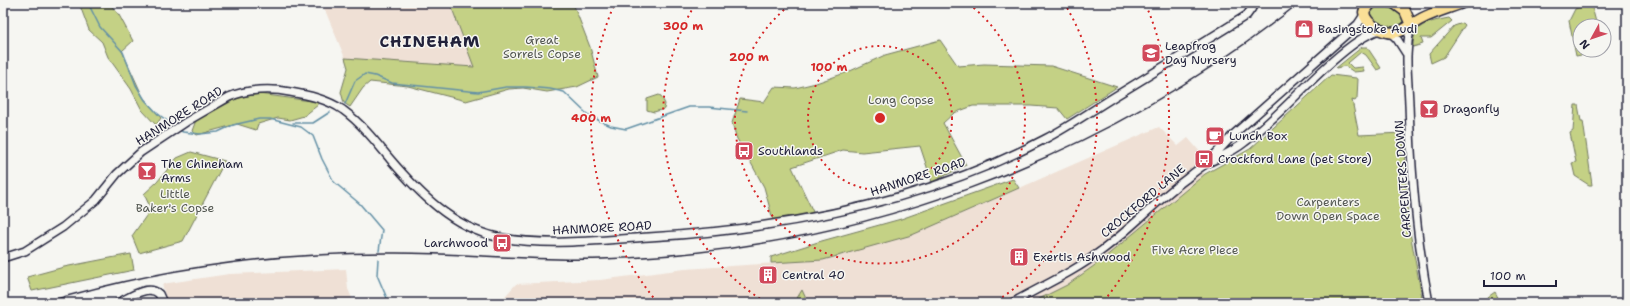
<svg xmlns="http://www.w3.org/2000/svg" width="1630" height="306" viewBox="0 0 1630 306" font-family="'Shantell Sans',sans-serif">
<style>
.built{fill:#efe0d5}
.green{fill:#c4d185;stroke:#737a60}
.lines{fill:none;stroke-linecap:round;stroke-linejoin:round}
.stream{stroke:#6390a6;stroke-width:1.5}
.minor-casing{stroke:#22223b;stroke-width:10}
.highway-casing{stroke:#22223b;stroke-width:13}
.minor{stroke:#f6f6f2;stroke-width:7}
.highway{stroke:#fadf96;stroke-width:10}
.rail{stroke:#22223b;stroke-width:1.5}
.ring{fill:none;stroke:#d62828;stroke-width:2;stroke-dasharray:2 4}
.labels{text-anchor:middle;stroke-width:3;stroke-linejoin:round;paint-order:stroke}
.poi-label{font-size:12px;fill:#22223b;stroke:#f6f6f2;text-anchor:start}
.park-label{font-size:12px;fill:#535751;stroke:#f6f6f2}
.street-label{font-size:12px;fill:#22223b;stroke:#f6f6f2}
.district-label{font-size:16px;font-weight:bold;letter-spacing:1px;fill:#22223b;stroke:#f6f6f2}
.centre{fill:#d62828;stroke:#f6f6f2;stroke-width:2}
.ring-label{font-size:12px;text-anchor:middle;font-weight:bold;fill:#d62828;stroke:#f6f6f2;stroke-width:3;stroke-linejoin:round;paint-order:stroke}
</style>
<rect width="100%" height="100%" fill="#f6f6f2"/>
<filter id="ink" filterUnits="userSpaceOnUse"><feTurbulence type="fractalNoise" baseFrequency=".025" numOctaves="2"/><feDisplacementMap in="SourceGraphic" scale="8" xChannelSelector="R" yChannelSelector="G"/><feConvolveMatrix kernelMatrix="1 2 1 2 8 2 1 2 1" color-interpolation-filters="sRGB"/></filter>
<g filter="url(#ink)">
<path class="built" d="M322 3H450L474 67 345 58Z
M1159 127 1178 146 1188 138 1207 160 1198 167 1205 174 1098 263 1067 285 1031 303H499L516 284 600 280 685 269 821 260 912 235Z
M346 269 348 289 354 303H167L162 284 229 274Z"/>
<path class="green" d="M79 3H109L119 15 133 41 122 51 143 97 161 118 156 125 142 110 131 89 108 57 102 42 89 30Z
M450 3H573L590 47 598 77 577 87 547 92 523 88 509 89 466 101 408 86 370 82 363 88 350 107 344 103 341 92 348 68 345 58 474 67Z
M1380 5 1401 12 1404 18C1401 36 1380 24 1370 19 1369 10 1371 7 1380 5Z
M1584 5 1592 7 1597 26H1580V50H1603V51L1576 56 1569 21 1575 9Z
M1449 18 1452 21 1431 38H1421L1423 44 1413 47C1413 42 1414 35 1416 31 1423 22 1439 20 1449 18Z
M1463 23 1465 25 1444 57 1431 63 1429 54 1454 26Z
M940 40 958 66 984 64 1051 66 1117 87 1067 119 1058 108 1031 106H973L954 113 943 123 966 165 932 182 920 146 862 152 843 150 792 167 814 214 773 220 764 187 751 163 737 139 732 123 740 99 764 102 774 87 795 88 816 83 848 72 885 55Z
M1362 47H1367L1381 68 1377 70 1366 55 1361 52 1348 63 1353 68 1363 67 1364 71 1354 72 1345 66 1336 68Z
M1331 75 1356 78 1358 79 1357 98 1355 101 1352 100 1359 135 1403 133 1408 221 1423 303H1031L1067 285 1098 263 1205 174 1250 149Z
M259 94 318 102V105L304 116 290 120 278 118 258 124 256 130 237 124 197 135 192 131 196 120 240 97Z
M659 95 661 96 665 104 664 109 654 112 647 110V99Z
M1575 105H1578L1581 121H1583L1592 185H1589L1575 176 1572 163 1576 162 1570 133 1573 131Z
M191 152 225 161 183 241 139 253 132 236 151 209 144 194 157 182 177 158Z
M1013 179 1019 188 912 235 823 260 771 263V257L818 242 901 219Z
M131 254 134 270 32 291 27 277 64 267Z
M802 290 808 303H794Z
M1495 292 1501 303H1483L1482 301Z"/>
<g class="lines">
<path class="stream" d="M88 3 100 27 123 52 136 85 145 100 157 113 175 127
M345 104 355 81 365 74 375 76 392 83 478 92 506 87H526L550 89 564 92 587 114 600 121 611 126 626 129 689 107H709L747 111
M293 123H313L330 112
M179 130 183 132 200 134 218 132 233 125 259 119H270L301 127 313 136 322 159 334 182 360 204 382 230 379 251
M378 259 377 275 389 303"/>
<defs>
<path id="minor" d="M1411 25C1404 54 1408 75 1409 104 1411 171 1416 237 1429 303
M1391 33 1397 39 1406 53
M1207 163 1234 134 1358 24 1364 15
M3 258 25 251 63 227 96 200 117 174 141 152 186 122 229 97C247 89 271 88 290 92 308 95 327 99 343 110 361 123 376 142 390 159 419 193 452 227 497 237 543 247 601 240 649 237 783 229 925 202 1045 139 1072 125 1097 107 1122 92 1164 66 1206 41 1247 15L1252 8 1254 3
M118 303C130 297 148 284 159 294L163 303
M1012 303C1042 286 1074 272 1101 251 1131 229 1156 201 1186 179 1192 174 1199 168 1206 164 1219 157 1233 152 1245 142 1265 127 1283 109 1301 91 1317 75 1360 32 1382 30"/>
<path id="highway" d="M1371 3 1364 12C1365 25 1386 35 1397 32 1407 30 1413 23 1421 19 1434 12 1449 8 1462 3
M1394 3 1405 11 1411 25"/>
</defs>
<use href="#minor" class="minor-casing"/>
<use href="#highway" class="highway-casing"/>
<use href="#minor" class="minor"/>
<use href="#highway" class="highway"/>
<path class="rail" d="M43 303C158 268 276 252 396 253 465 253 533 261 602 259 855 252 1101 161 1299 3"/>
</g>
</g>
<g class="ring">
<circle cx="880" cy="118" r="72"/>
<path d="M969 4A145 145 0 1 1 791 4"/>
<path d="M765 302A217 217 0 0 1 696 3M1064 3A217 217 0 0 1 995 302"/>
<path d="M657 302A289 289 0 0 1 614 5M1146 5A289 289 0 0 1 1103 302"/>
</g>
<defs>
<symbol id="shop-square" viewBox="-11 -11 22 22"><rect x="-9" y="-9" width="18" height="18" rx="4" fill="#d1495b" stroke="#f6f6f2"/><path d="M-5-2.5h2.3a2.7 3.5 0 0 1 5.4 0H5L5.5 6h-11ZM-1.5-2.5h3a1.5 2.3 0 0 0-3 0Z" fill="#fff"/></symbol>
<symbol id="school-square" viewBox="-11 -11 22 22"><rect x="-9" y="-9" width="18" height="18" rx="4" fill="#d1495b" stroke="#f6f6f2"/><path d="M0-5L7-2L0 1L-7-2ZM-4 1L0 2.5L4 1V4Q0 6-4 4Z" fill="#fff"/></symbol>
<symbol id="bar-square" viewBox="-11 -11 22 22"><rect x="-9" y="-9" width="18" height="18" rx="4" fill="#d1495b" stroke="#f6f6f2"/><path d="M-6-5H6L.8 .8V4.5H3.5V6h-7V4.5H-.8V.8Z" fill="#fff"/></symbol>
<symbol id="cafe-square" viewBox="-11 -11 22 22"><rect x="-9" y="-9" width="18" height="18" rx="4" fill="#d1495b" stroke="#f6f6f2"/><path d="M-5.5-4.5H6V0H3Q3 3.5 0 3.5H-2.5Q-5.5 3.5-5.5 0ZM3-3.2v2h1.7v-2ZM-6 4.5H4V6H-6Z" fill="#fff"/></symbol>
<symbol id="bus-square" viewBox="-11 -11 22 22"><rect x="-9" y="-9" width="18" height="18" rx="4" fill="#d1495b" stroke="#f6f6f2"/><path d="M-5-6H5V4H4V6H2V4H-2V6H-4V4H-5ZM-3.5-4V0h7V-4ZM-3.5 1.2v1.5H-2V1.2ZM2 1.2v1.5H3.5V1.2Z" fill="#fff"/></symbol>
<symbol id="building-square" viewBox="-11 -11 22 22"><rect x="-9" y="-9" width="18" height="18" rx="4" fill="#d1495b" stroke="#f6f6f2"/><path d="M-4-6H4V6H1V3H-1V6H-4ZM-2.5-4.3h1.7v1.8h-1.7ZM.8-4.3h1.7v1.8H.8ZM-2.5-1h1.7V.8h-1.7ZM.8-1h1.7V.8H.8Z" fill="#fff"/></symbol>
</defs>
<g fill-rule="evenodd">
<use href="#shop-square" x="1293" y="18" width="22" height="22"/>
<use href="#school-square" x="1140" y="42" width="22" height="22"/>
<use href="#bar-square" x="1418" y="98" width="22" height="22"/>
<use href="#cafe-square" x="1204" y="125" width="22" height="22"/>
<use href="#bus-square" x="733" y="140" width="22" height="22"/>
<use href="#bus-square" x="1193" y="148" width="22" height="22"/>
<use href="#bar-square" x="136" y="160" width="22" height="22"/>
<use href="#bus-square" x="491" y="232" width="22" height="22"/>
<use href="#building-square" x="1008" y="246" width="22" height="22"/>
<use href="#building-square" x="757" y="264" width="22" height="22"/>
</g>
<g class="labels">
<g class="poi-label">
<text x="1318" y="33">Basingstoke Audi</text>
<text x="1165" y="50">Leapfrog<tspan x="1165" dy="14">Day Nursery</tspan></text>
<text x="1443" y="113">Dragonfly</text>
<text x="1229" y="140">Lunch Box</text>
<text x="758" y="155">Southlands</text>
<text x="1218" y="163">Crockford Lane (pet Store)</text>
<text x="161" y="168">The Chineham<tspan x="161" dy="14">Arms</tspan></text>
<text x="488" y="247" text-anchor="end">Larchwood</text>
<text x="1033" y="261">Exertis Ashwood</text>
<text x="782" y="279">Central 40</text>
</g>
<g class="park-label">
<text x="542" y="44">Great<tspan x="542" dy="14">Sorrels Copse</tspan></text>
<text x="901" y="104">Long Copse</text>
<text x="175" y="198">Little<tspan x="175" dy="14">Baker's Copse</tspan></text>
<text x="1328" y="206">Carpenters<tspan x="1328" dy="14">Down Open Space</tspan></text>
<text x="1195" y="254">Five Acre Piece</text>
</g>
<g class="street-label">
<text transform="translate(179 116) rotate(-32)" y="4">HANMORE ROAD</text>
<text transform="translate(918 177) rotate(-18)" y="4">HANMORE ROAD</text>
<text transform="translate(1403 179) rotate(-94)" y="4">CARPENTERS DOWN</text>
<text transform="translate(1143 201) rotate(-40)" y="4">CROCKFORD LANE</text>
<text transform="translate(602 228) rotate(-3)" y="4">HANMORE ROAD</text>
</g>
<g class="district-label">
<text x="430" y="47">CHINEHAM</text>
</g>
</g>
<circle cx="880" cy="118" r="6" class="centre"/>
<g class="ring-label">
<text x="683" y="30">300 m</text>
<text x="749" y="61">200 m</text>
<text x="829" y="71">100 m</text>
<text x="591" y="122">400 m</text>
</g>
<rect width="1630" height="306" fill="none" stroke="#f6f6f2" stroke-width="16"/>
<rect x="8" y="8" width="1614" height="290" fill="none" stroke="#22223b" stroke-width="1.5" filter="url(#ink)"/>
<g transform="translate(1592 38) rotate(230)"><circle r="19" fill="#f6f6f2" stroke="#a1a1a9"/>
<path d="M0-3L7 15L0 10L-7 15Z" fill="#d1495b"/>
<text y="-6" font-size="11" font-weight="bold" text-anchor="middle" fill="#22223b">N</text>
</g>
<path d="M1484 280v6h72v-6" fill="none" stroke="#22223b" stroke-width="2"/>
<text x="1490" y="280" font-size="12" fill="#22223b" stroke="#f6f6f2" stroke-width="3" paint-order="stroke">100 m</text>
</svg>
